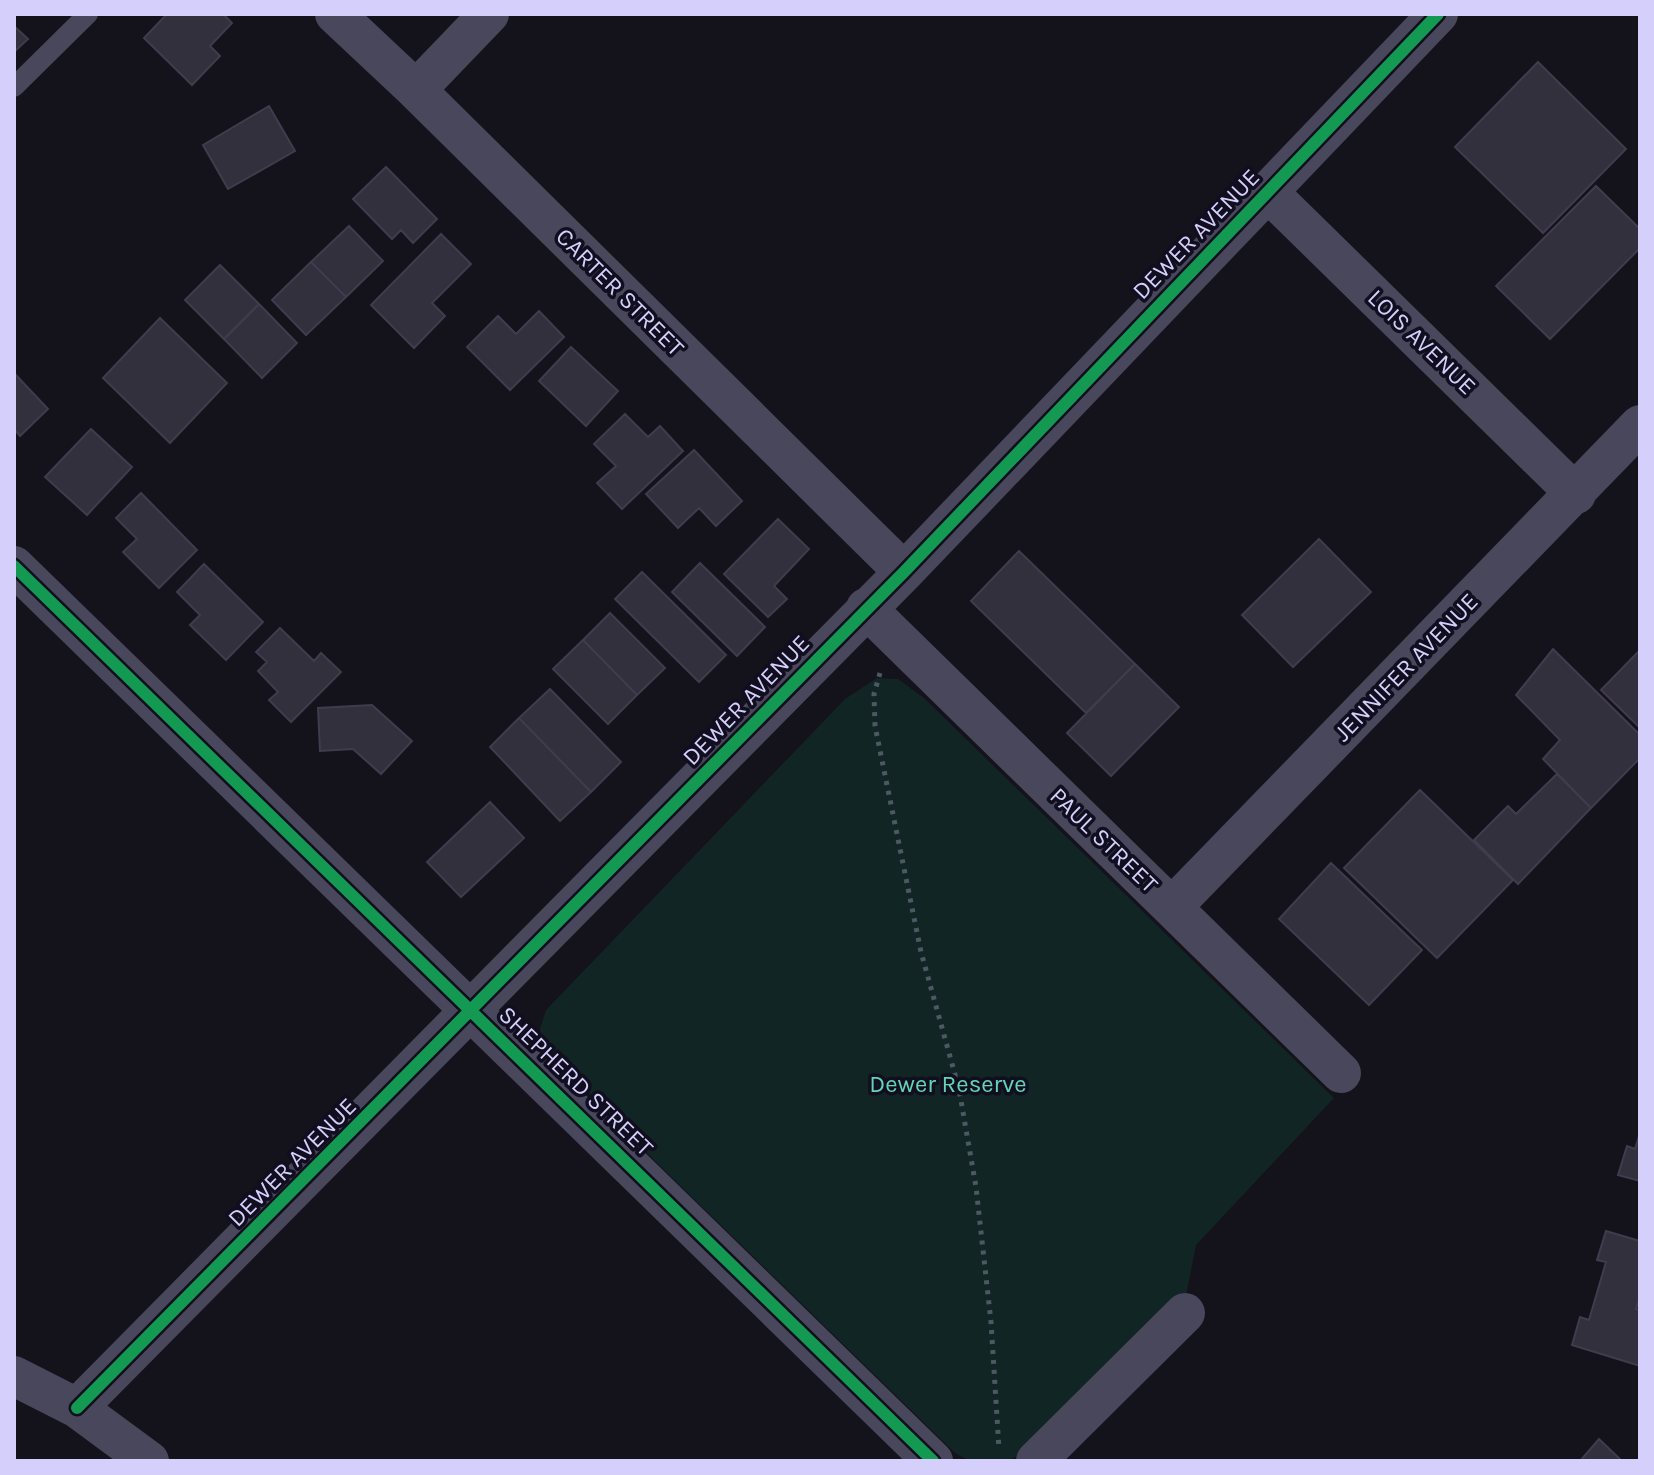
<svg xmlns="http://www.w3.org/2000/svg" width="1654" height="1475" viewBox="0 0 1654 1475" font-family="Karla,sans-serif">
<style>
.green{fill:#122525}
.building{fill:#32303d;stroke:#403c4e;stroke-width:2}
.lines{fill:none;stroke-linecap:round;stroke-linejoin:round}
.path{stroke:#4c5863;stroke-width:5;stroke-dasharray:4 6;stroke-linecap:butt}
.lane{stroke:#49475b;stroke-width:20}
.street{stroke:#49475b;stroke-width:40}
.cycleway-casing{stroke:#110e1f;stroke-width:17}
.cycleway{stroke:#139951;stroke-width:12}
.labels{text-anchor:middle;stroke-width:7;stroke-linejoin:round;paint-order:stroke}
.street-label{font-size:24px;fill:#d5d0fb;stroke:#110e1f}
.park-label{font-size:24px;fill:#63d4b7;stroke:#110e1f}
</style>
<rect width="100%" height="100%" fill="#14121b"/>
<path class="green" d="M877 678 898 679 924 698 1334 1098 1196 1245 1186 1296 1033 1448C1010 1464 977 1469 954 1452L656 1162 541 1043 540 1029 546 1010 845 699Z"/>
<path class="building" d="M167 14H223L232 23 210 46 220 56 192 85 144 38Z
M14 26 28 39 14 52Z
M1538 62 1626 149 1543 233 1455 147Z
M269 106 295 151 228 189 203 145Z
M386 167 437 219 413 243 401 230 392 239 353 199Z
M1596 186 1640 229V248L1550 339 1496 286Z
M349 226 383 261 346 297 311 262Z
M441 234 471 264 432 303 445 316 414 348 371 305Z
M311 262 346 297 306 335 272 300Z
M220 265 259 304 224 339 185 300Z
M259 304 297 343 262 378 224 339Z
M539 311 564 337 510 390 467 347 498 316 516 334Z
M160 318 227 383 170 443 103 378Z
M571 347 618 391 586 426 539 381Z
M14 373 48 409 20 436 14 429Z
M625 414 648 437 660 426 683 451 622 509 597 483 616 466 594 444Z
M91 429 132 467 87 515 45 477Z
M694 450 742 501 716 526 699 508 678 528 646 494Z
M141 493 197 550 159 588 123 552 137 539 116 518Z
M778 519 809 549 774 586 787 599 768 617 724 574Z
M1319 539 1371 592 1293 667 1242 615Z
M1019 551 1135 664 1086 713 971 601Z
M700 563 765 627 737 656 672 592Z
M204 564 263 622 226 660 190 625 200 615 177 592Z
M642 572 726 655 699 682 615 599Z
M610 613 665 668 637 695 583 640Z
M280 628 314 661 321 653 341 672 291 722 269 700 278 692 258 671 267 662 256 652Z
M583 640 637 695 608 724 553 669Z
M1553 649 1640 735V758L1591 808 1543 759 1560 740 1516 695Z
M1640 650V728L1601 690Z
M1135 664 1179 707 1111 776 1067 733Z
M550 689 621 762 591 792 519 718Z
M372 705 412 741 381 774 353 749 320 751 318 708Z
M519 718 591 792 560 821 490 747Z
M1557 774 1591 808 1518 884 1474 840 1508 806 1516 814Z
M1420 790 1513 880 1437 958 1344 868Z
M490 802 524 838 461 897 427 862Z
M1331 863 1422 950 1369 1005 1279 919Z
M1640 1133V1181L1618 1175 1627 1146 1635 1149Z
M1606 1231 1640 1241V1297L1636 1309 1640 1310V1366L1572 1345 1580 1317 1589 1320 1606 1262 1597 1260Z
M1599 1439 1622 1461H1580Z"/>
<g class="lines">
<path class="path" d="M880 673 874 694 875 726 921 952 959 1089 976 1187 991 1322 999 1449"/>
<path class="lane" d="M14 87 88 14"/>
<path class="street" d="M335 14 416 90 904 572
M416 90 489 14
M1267 191 1576 494
M14 566 933 1461
M866 608 1341 1073
M1172 907 1640 425
M14 1376 77 1408 149 1461
M77 1408 904 572 1438 14
M1036 1461 1185 1313"/>
<defs>
<path id="cycleway" d="M14 566 933 1461
M77 1408 904 572 1438 14"/>
</defs>
<use href="#cycleway" class="cycleway-casing"/>
<use href="#cycleway" class="cycleway"/>
</g>
<g class="labels">
<g class="street-label">
<text transform="translate(1196 234) rotate(-46)" y="8">DEWER AVENUE</text>
<text transform="translate(620 292) rotate(45)" y="8">CARTER STREET</text>
<text transform="translate(1422 342) rotate(44)" y="8">LOIS AVENUE</text>
<text transform="translate(1406 667) rotate(-46)" y="8">JENNIFER AVENUE</text>
<text transform="translate(746 700) rotate(-46)" y="8">DEWER AVENUE</text>
<text transform="translate(1104 840) rotate(44)" y="8">PAUL STREET</text>
<text transform="translate(576 1081) rotate(44)" y="8">SHEPHERD STREET</text>
<text transform="translate(292 1162) rotate(-45)" y="8">DEWER AVENUE</text>
</g>
<g class="park-label">
<text x="948" y="1092">Dewer Reserve</text>
</g>
</g>
<rect width="1654" height="1475" fill="none" stroke="#d5d0fb" stroke-width="32"/>
</svg>
